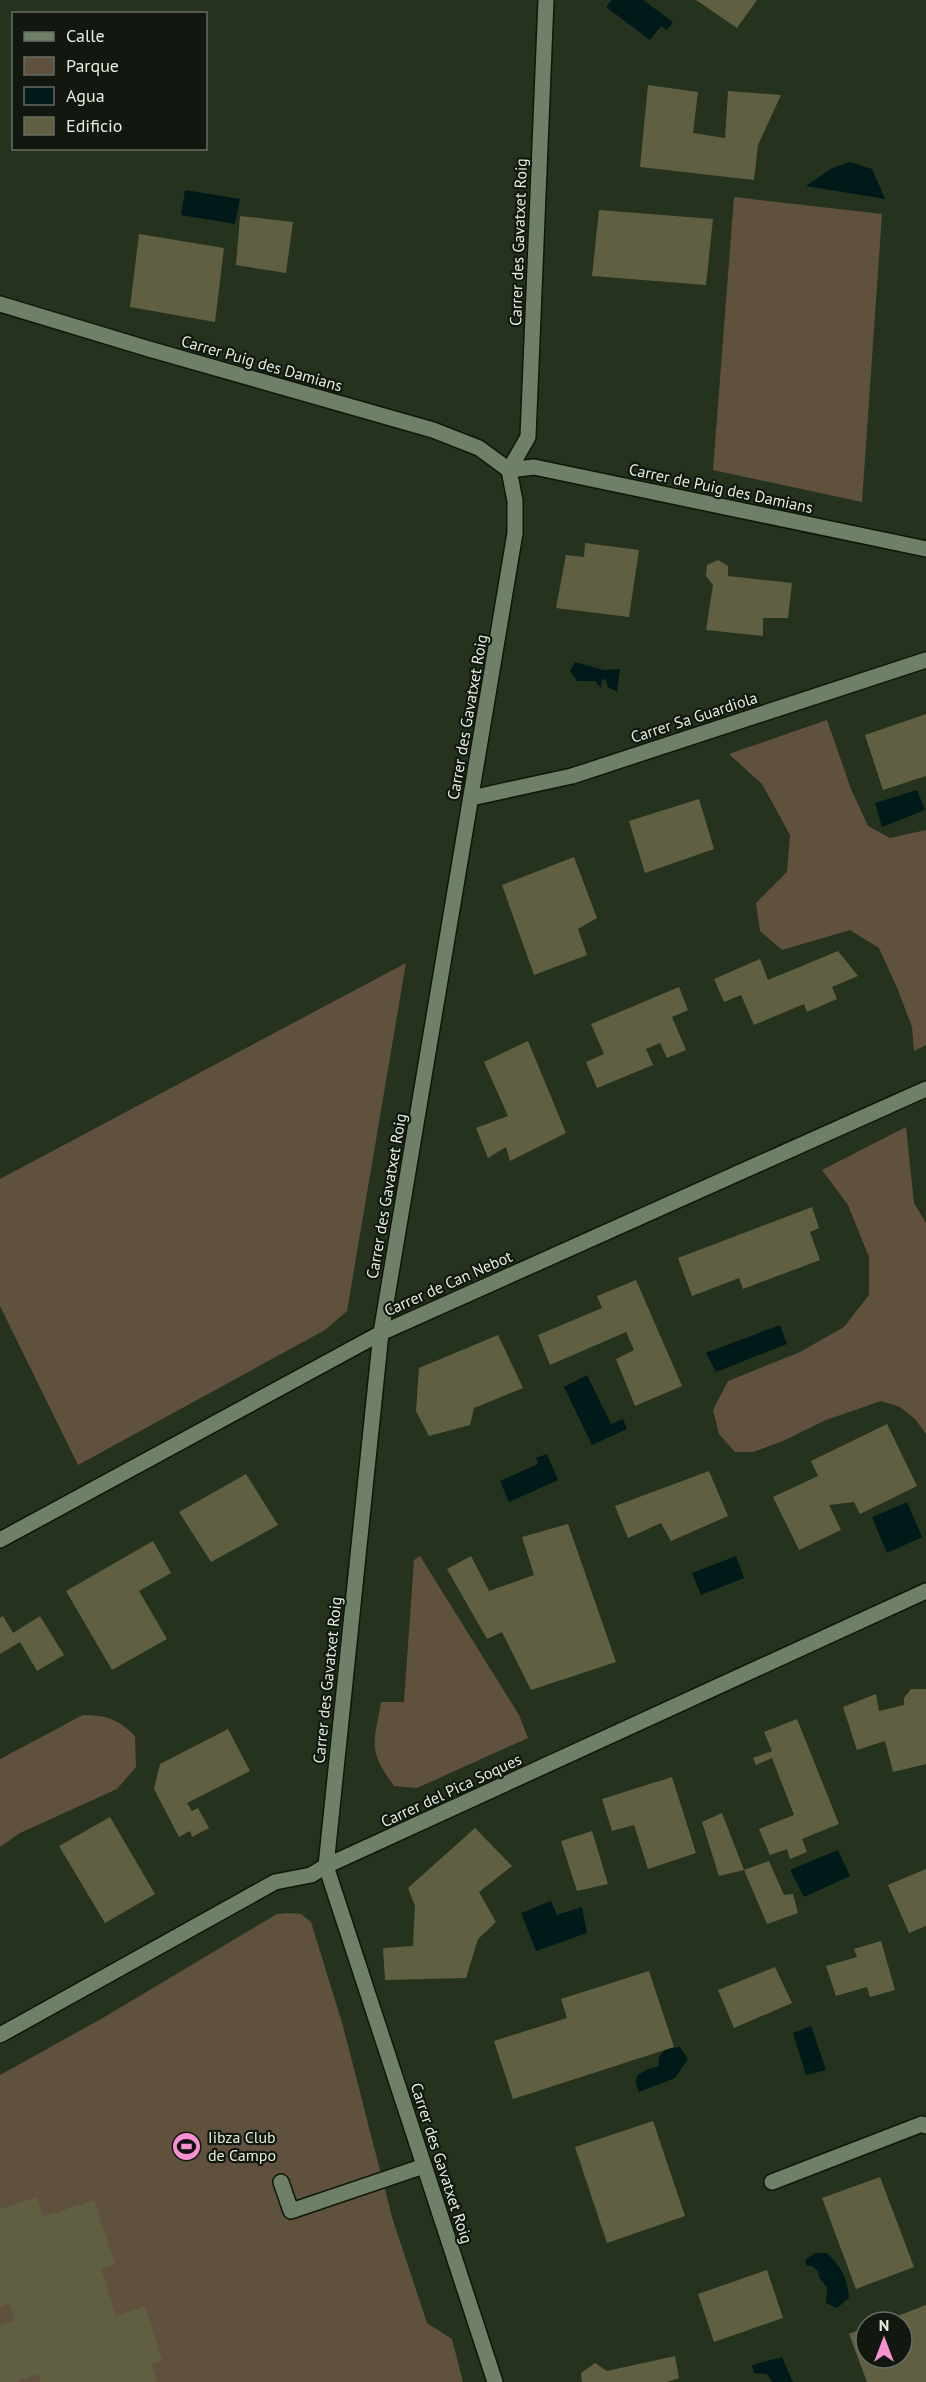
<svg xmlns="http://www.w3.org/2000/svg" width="926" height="2382" viewBox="0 0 926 2382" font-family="'PT Sans',sans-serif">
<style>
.green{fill:#5f513e}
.water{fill:#001a1a}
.building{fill:#615f42}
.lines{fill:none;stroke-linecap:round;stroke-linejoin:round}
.lane-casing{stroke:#0d1907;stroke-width:18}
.street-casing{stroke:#0d1907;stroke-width:18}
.secondary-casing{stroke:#0d1907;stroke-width:18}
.lane{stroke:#707f68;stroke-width:15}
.street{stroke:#707f68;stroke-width:15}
.secondary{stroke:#707f68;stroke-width:15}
.labels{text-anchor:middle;stroke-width:4.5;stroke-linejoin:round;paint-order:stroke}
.street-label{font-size:16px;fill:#e4ede0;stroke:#12180f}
.poi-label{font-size:16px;fill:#e4ede0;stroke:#12180f;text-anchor:start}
</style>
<rect width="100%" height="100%" fill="#25321e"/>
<path class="green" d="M734 197 882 214 862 502 713 470Z
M827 720 851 789 868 826 890 838 926 830V1045L914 1051 912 1027 898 990 879 948 850 930 782 950 760 931 756 903 787 872 790 835 762 784 729 754Z
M406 963 347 1311 325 1330 78 1465 0 1306V1179Z
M906 1127 914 1203 926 1223V1434L915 1419 900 1407 881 1401 826 1420 783 1441 753 1452H735L719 1434 713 1410 728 1381 800 1352 844 1327 869 1295V1257L848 1205 822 1170Z
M420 1556 519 1715 528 1738 417 1788 394 1786C367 1749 374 1744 381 1702H404L414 1560Z
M83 1715C106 1715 118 1719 135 1736L136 1767 117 1789 20 1833 0 1847V1759Z
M290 1913 301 1914 311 1922 343 2026 392 2217 427 2323 452 2339 463 2382H0V2075L101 2019 277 1914Z"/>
<path class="water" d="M612 0H643L673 22 667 30 661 26 650 40 606 7Z
M850 162 872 169 885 199 806 186 832 168Z
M185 190 240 199 235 224 181 215Z
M575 662 604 670 620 669 617 692 608 687 606 680 602 679 601 688 595 681H577L570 671Z
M917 790 925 810 882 827 875 803Z
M780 1325 787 1344 716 1372 706 1353Z
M587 1375 611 1424 623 1419 627 1429 592 1445 564 1387Z
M547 1454 558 1480 509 1502 500 1481 538 1464 536 1458Z
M907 1502 922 1537 887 1553 872 1517Z
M736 1556 744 1578 701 1595 692 1573Z
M838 1850 850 1876 804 1897 790 1870Z
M551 1901 557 1915 582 1907 587 1933 536 1951 521 1913Z
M811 2026 826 2070 806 2075 793 2033Z
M680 2047 688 2059 675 2078 639 2092 636 2084 637 2075 651 2068 658 2067 659 2057 666 2049Z
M815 2253H827C841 2267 847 2277 849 2298L837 2308 826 2303 827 2288 819 2277 818 2271 812 2266H807L805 2260Z
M782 2357 793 2382H772L767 2374 754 2373 752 2365Z"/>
<path class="building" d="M696 0H757L737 28Z
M648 85 698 92 693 133 725 138 728 91 781 95 758 145 754 180 640 167Z
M599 210 713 219 706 285 592 276Z
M240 216 293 222 286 273 236 265Z
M139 234 224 248 215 322 130 307Z
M585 543 639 550 629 617 556 608 566 555 584 557Z
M718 560 728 566V576L792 583 788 618H763V636L706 630 713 585 706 576 707 565Z
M926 714V776L883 790 865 735Z
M699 799 714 849 645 873 629 821Z
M574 857 597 918 578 929 587 955 534 975 502 885Z
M838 951 858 976 832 987 837 999 807 1012 804 1004 754 1025 741 995 724 1002 714 979 760 959 768 980Z
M679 987 688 1010 672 1017 686 1050 667 1058 660 1043 646 1049 653 1065 597 1088 586 1062 604 1054 591 1024Z
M528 1041 566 1133 510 1161 506 1147 488 1158 476 1128 508 1116 484 1062Z
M812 1207 819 1228 810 1232 820 1260 743 1289 739 1278 692 1296 678 1258Z
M636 1280 682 1386 635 1406 616 1359 634 1350 626 1332 550 1365 538 1335 602 1308 597 1296Z
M498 1335 523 1388 474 1408 470 1425 429 1436 416 1411 419 1368Z
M887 1424 917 1486 860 1514 854 1502 829 1505 841 1530 799 1550 773 1497 818 1476 811 1461Z
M709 1471 728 1516 671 1541 661 1523 628 1538 615 1506Z
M246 1474 278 1525 211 1562 179 1512Z
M568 1524 616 1662 531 1690 502 1632 487 1639 447 1569 471 1556 489 1591 534 1575 522 1537Z
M153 1541 171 1573 139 1591 167 1639 112 1670 66 1591Z
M3 1616 13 1633 40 1616 64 1655 37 1671 20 1642 0 1654V1618Z
M911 1689H926V1764L893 1772 885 1741 857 1750 843 1707 876 1694 879 1711 904 1705V1698Z
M797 1719 839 1824 802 1839 807 1852 790 1859 787 1849 770 1855 759 1829 794 1815 772 1758 756 1765 753 1758 772 1751 764 1732Z
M228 1729 250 1771 187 1803 192 1811 198 1808 209 1828 192 1837 190 1831 179 1837 154 1789 160 1764Z
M672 1777 696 1853 648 1869 634 1825 612 1831 602 1799Z
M722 1813 744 1870 719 1876 702 1822Z
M110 1817 155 1894 105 1923 59 1846Z
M475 1828 512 1866 479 1892 496 1922 478 1939 466 1978 385 1980 383 1948 413 1946 415 1906 408 1888Z
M592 1831 608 1884 577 1891 561 1841Z
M769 1861 784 1895 793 1894 798 1913 767 1924 744 1870Z
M926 1869V1926L909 1933 888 1885Z
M881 1941 895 1990 870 1997 867 1987 836 1996 826 1966 857 1957 854 1949Z
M775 1967 792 2003 734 2028 718 1990Z
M649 1971 674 2047 513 2099 494 2041 567 2018 561 1999Z
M653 2121 685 2216 607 2243 575 2147Z
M880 2177 914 2267 856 2289 822 2198Z
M37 2197 43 2217 94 2200 115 2264 101 2268 116 2316 145 2306 162 2360 151 2364 157 2382H41L38 2374 14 2382H0V2326L15 2321 10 2304 0 2307V2209Z
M767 2270 783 2318 714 2342 698 2294Z
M926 2305V2382H867L849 2334 866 2327V2358H902V2322H882Z
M675 2356 679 2378 667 2382H582L581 2373 595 2363 607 2371Z"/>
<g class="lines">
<defs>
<path id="lane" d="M281 2182 291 2211 424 2166
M772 2182 922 2124 926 2126"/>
<path id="street" d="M509 470 528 437 546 0
M509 470 534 467 926 549
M471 798 572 776 926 660
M0 1540 381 1333 926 1089
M0 2035 275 1882 311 1875 326 1866"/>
<path id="secondary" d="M0 304 149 349 433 430 479 448 509 470 515 501V533L381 1333 326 1866 495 2382
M326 1866 926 1591"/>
</defs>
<use href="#lane" class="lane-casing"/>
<use href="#street" class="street-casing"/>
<use href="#secondary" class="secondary-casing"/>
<use href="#lane" class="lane"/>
<use href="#street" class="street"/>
<use href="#secondary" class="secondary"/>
</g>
<defs>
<symbol id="stadium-disc" viewBox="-11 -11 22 22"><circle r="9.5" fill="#f690d0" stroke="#12180f"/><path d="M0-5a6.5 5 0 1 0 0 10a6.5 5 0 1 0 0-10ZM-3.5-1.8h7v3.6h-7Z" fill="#111"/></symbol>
</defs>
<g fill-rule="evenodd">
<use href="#stadium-disc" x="170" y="2130" width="33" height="33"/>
</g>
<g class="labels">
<g class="street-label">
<text transform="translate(518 242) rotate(-88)" y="6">Carrer des Gavatxet Roig</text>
<text transform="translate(262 363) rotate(16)" y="6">Carrer Puig des Damians</text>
<text transform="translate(721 488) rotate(12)" y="6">Carrer de Puig des Damians</text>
<text transform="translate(467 717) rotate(-80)" y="6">Carrer des Gavatxet Roig</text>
<text transform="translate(694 717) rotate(-18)" y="6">Carrer Sa Guardiola</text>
<text transform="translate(386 1196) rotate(-80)" y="6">Carrer des Gavatxet Roig</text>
<text transform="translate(448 1283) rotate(-24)" y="6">Carrer de Can Nebot</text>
<text transform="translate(327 1680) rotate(-84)" y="6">Carrer des Gavatxet Roig</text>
<text transform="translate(451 1790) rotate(-25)" y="6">Carrer del Pica Soques</text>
<text transform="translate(442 2163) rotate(72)" y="6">Carrer des Gavatxet Roig</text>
</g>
<g class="poi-label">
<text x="208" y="2143">Iibza Club<tspan x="208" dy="18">de Campo</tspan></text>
</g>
</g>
<rect x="12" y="12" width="195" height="138" fill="#12180f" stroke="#666d63" stroke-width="1.5"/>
<rect x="24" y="32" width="30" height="9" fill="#707f68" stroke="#666d63" stroke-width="1.5"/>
<text x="66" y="42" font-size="18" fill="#e4ede0">Calle</text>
<rect x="24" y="57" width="30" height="18" fill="#5f513e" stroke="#666d63" stroke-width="1.5"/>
<text x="66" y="72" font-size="18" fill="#e4ede0">Parque</text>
<rect x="24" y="87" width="30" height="18" fill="#001a1a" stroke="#666d63" stroke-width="1.5"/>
<text x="66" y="102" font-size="18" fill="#e4ede0">Agua</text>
<rect x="24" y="117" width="30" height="18" fill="#615f42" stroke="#666d63" stroke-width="1.5"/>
<text x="66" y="132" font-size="18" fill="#e4ede0">Edificio</text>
<g transform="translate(884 2340)"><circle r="28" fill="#12180f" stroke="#666d63" stroke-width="1.5"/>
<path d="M0-4.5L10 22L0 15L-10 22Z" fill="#f690d0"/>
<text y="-9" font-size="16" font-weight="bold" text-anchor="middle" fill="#e4ede0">N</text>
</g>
</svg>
